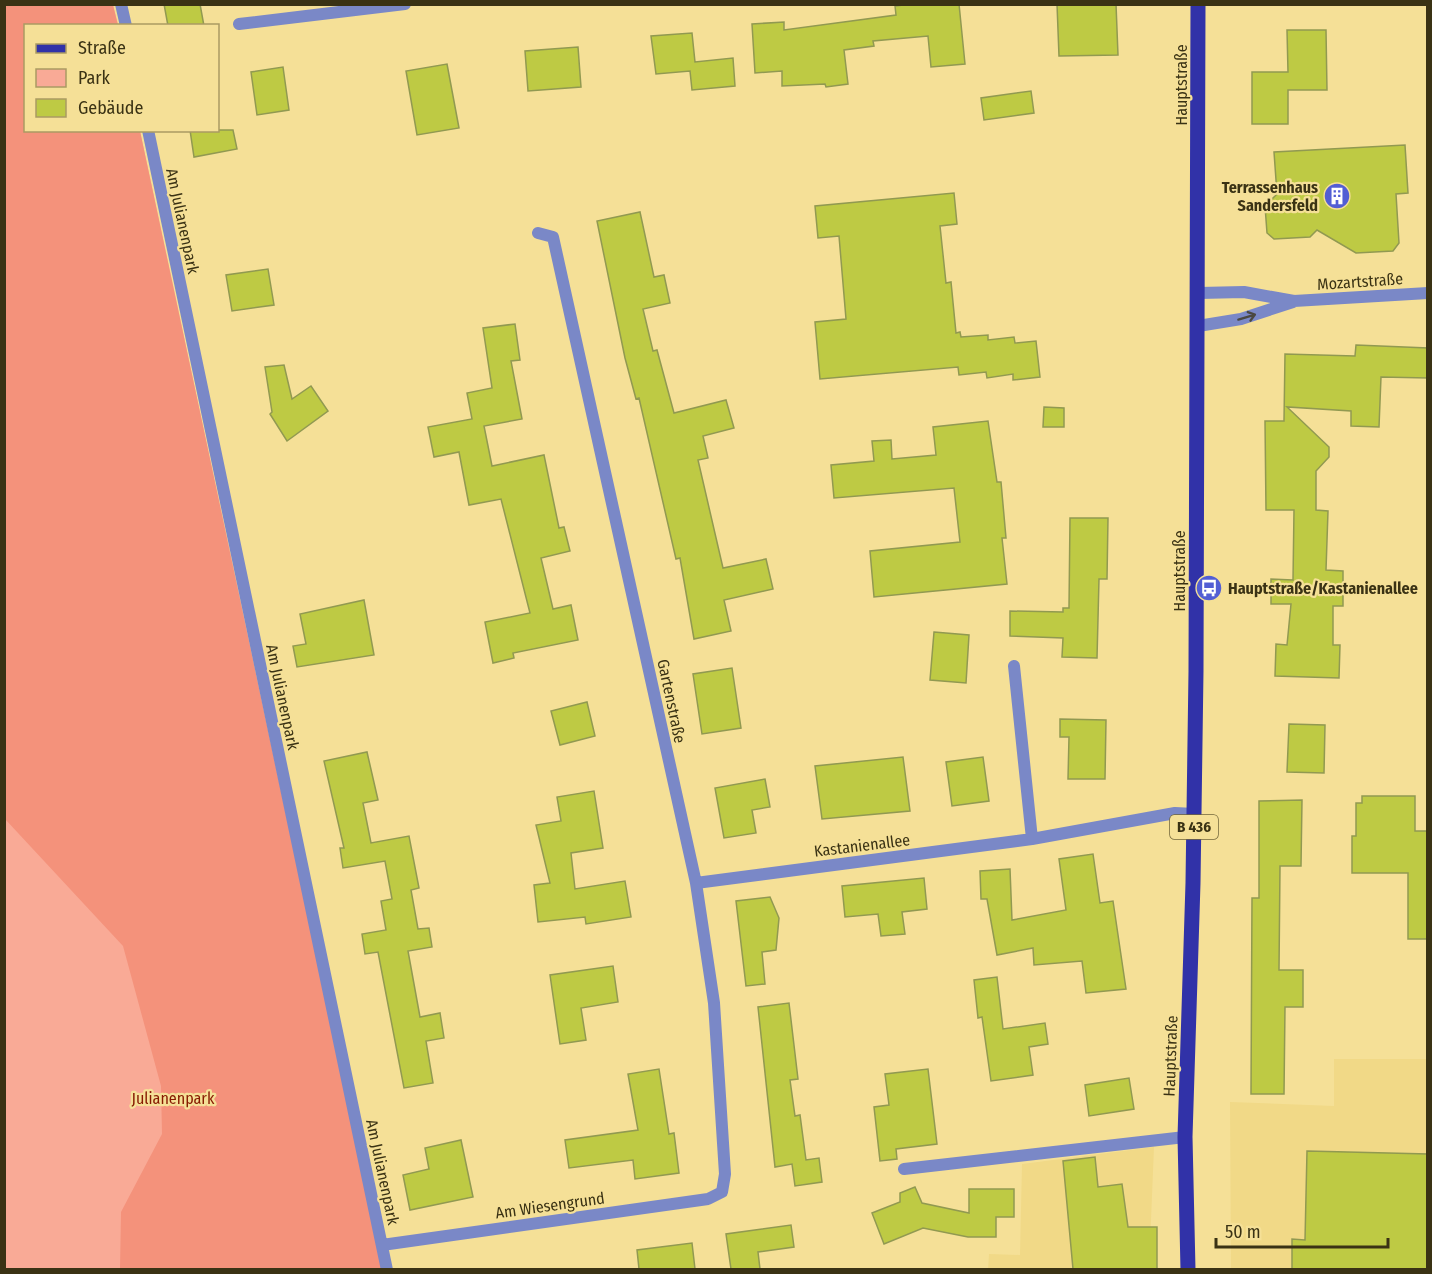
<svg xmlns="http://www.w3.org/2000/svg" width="1432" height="1274" viewBox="0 0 1432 1274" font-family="'Fira Sans Condensed',sans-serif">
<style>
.built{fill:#f1d987}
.green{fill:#f9aa96}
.forest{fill:#f4927b}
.building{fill:#beca44;stroke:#919951;stroke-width:1.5}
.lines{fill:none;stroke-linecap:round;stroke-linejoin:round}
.minor{stroke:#7a88c7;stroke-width:12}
.primary{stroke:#3132a8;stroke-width:15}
.oneway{stroke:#4a4841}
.labels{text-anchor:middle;stroke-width:4.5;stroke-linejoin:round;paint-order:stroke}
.shield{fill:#f5e097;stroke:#72663b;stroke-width:1.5}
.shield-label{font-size:15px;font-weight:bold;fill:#3a3214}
.street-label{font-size:16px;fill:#3a3214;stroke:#f5e097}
.poi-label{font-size:16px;font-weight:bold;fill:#3a3214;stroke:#f5e097;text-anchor:end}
.park-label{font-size:16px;fill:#871a00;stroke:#f5e097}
</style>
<rect width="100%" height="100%" fill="#f5e097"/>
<path class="built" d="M1334 1059H1427V1269H1231L1230 1102 1334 1106Z
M1154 1147 1149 1269 988 1270 989 1254 1020 1255 1022 1164Z"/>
<path class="green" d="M5 5H113L118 25 26 26V130L140 131 383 1269 5 1270Z"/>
<path class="forest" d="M5 5H113L118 25 26 26V130L140 131 383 1269H120L121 1212 162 1134 161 1086 123 946 5 819Z"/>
<path class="building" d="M164 4H200L204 26H168Z
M912 4H959L965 64 931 67 928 36 873 41 874 46 844 50 848 84 826 87 825 84 782 86V71L755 73 752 24 784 22V30L896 15 895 6Z
M1057 4H1116L1118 55 1059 56Z
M1287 30H1326L1327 90H1288V124H1252V72H1288Z
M692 33 695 62 733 58 735 86 692 90 690 71 656 74 651 36Z
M578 47 581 87 528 91 525 51Z
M447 64 459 128 417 135 406 71Z
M283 67 289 110 257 115 251 72Z
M1031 91 1034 113 984 120 981 98Z
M190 130H233L237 149 194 157Z
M1405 145 1408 193 1396 194 1399 243 1393 251 1356 253 1317 230 1310 237 1274 239 1267 233 1265 206 1277 194 1274 152Z
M954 193 957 224 940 226 946 283 951 282 956 333 960 332 961 337 988 335V340L1014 337 1015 343 1036 341 1040 377 1013 380V374L987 378 986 372 959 375 958 367 820 379 815 322 846 319 839 236 818 238 815 206Z
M640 212 654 277 664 275 670 303 643 309 653 351 657 350 674 413 726 400 734 428 703 436 708 458 698 460 723 568 766 559 773 589 724 600 731 631 694 639 680 558 676 559 639 398 636 399 625 358 597 221Z
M268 269 274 305 232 311 226 275Z
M515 324 520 360 511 361 522 419 484 426 492 466 544 455 559 528 564 527 570 551 541 558 553 609 571 605 578 640 513 653 514 658 493 663 485 622 530 613 501 499 469 505 459 452 434 457 428 427 472 419 467 393 492 388 483 328Z
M1356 345 1428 348V378L1381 377 1379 427 1351 426V411L1287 407 1329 447V457L1316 471V510L1328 511 1326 570 1343 571V606H1333V645H1340L1339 678 1275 676 1276 644 1287 645 1291 604H1271V579L1293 580 1294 510H1266L1265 421H1284L1285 354 1355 356Z
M284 365 292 399 311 386 328 411 287 441 270 414 272 412 265 367Z
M1044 407 1064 408V427H1043Z
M988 421 997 482H1001L1006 538H1002L1007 584 874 597 870 551 960 542 954 488 834 498 831 465 874 461 872 441 891 440 892 459 936 455 933 427Z
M1070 518H1108L1107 579H1099L1097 658 1062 657 1063 638 1010 636V611L1063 612V608H1069Z
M364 600 374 655 297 667 293 646 306 644 300 614Z
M934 632 969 635 966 683 930 680Z
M732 668 741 728 702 734 693 674Z
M587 702 595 736 560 745 551 711Z
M1060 719 1106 720 1105 779H1068L1069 737H1060Z
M1289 724 1325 725 1324 773 1287 772Z
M367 752 378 800 363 803 371 843 409 836 419 888 411 890 418 929 429 928 432 947 408 951 420 1017 440 1013 444 1038 426 1041 433 1083 404 1088 378 952 365 954 362 934 386 930 381 901 392 899 385 861 343 868 340 848H344L324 761Z
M903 757 910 811 822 819 815 766Z
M983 757 989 801 952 806 946 762Z
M765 779 770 807 752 810 756 833 724 838 715 788Z
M594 791 603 848 571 853 575 889 625 881 631 917 586 924 585 917 538 922 534 885 550 883 536 825 561 821 557 797Z
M1362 796H1415V831H1428V939H1408V873H1352V836H1356V803H1362Z
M1302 800 1301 866H1280L1279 970H1303V1007H1285L1284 1094H1251L1252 898H1259V801Z
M1093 854 1100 903 1113 901 1126 989 1086 993 1082 961 1034 965 1033 948 997 955 987 899H981L980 871 1010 869 1012 920 1066 910 1059 859Z
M924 878 927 909 902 912 905 934 881 936 878 914 845 917 842 886Z
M770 897 779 918 776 950 762 952 765 984 746 986 736 901Z
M613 966 618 1002 581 1008 586 1040 560 1044 550 975Z
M997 977 1003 1029 1045 1023 1048 1044 1029 1047 1033 1075 991 1081 982 1017 978 1018 974 980Z
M789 1003 798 1079 790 1080 795 1116 800 1115 806 1160 819 1158 822 1182 795 1186 792 1164 775 1167 758 1007Z
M659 1069 669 1134 674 1133 679 1173 635 1179 633 1160 569 1168 565 1140 638 1130 628 1074Z
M928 1069 937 1144 896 1149 897 1159 880 1161 874 1107 889 1105 885 1074Z
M1129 1078 1134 1109 1089 1116 1085 1085Z
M461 1140 473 1197 410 1210 403 1175 429 1169 425 1148Z
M1307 1151 1428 1154 1427 1269H1292V1239L1305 1240Z
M1095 1157 1098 1187 1122 1184 1128 1227H1157V1269H1073L1063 1161Z
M915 1187 922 1203 969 1213V1189H1014V1217H996V1237H968L923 1228 884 1244 872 1213 900 1202V1193Z
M791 1225 794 1247 758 1252 760 1269H731L726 1234Z
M692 1243 695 1269H639L637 1250Z"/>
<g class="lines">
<path class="minor" d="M121 4 126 26
M239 24 405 4
M148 130 387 1270
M1199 293 1244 292 1294 301 1428 293
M1198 326 1241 319 1293 302
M1014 666 1032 839
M696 883 1032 839 1175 813 1194 814
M904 1169 1185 1137
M382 1245 708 1199 722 1192 725 1174 714 1003 696 883 553 237 538 233"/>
<path class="primary" d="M1188 1270 1185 1137 1193 883 1196 671 1198 4"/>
</g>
<defs><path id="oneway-shaft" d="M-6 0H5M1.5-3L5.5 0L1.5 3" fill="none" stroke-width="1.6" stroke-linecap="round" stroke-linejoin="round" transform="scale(1.5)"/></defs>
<use class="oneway" href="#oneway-shaft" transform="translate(1247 317) rotate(-17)"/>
<defs>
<symbol id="building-disc" viewBox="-11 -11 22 22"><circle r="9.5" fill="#525ed4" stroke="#f5e097"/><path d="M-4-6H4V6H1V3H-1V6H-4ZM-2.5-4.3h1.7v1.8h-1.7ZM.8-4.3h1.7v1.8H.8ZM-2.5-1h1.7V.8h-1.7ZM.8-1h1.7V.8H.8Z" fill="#fff"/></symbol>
<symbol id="bus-disc" viewBox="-11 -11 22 22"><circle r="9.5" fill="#525ed4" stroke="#f5e097"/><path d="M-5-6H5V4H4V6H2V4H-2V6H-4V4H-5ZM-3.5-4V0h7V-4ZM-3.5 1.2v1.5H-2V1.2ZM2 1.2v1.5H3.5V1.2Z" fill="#fff"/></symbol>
</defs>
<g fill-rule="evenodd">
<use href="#building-disc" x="1322" y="181" width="30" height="30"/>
<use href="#bus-disc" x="1194" y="573" width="30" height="30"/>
</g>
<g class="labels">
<rect class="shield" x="1170" y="815" width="48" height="24" rx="4.5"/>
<g class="shield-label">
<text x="1194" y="832">B 436</text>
</g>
<g class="street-label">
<text transform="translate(1181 85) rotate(-90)" y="6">Hauptstraße</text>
<text transform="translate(183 221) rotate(78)" y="6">Am Julianenpark</text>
<text transform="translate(1360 281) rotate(-4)" y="6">Mozartstraße</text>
<text transform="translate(1179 571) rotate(-90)" y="6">Hauptstraße</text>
<text transform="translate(283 697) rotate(78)" y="6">Am Julianenpark</text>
<text transform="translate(672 701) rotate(78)" y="6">Gartenstraße</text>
<text transform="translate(862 845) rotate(-7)" y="6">Kastanienallee</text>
<text transform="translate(1170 1056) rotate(-88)" y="6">Hauptstraße</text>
<text transform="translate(383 1172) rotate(78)" y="6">Am Julianenpark</text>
<text transform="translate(550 1205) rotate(-8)" y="6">Am Wiesengrund</text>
</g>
<g class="poi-label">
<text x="1318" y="193">Terrassenhaus<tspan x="1318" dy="18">Sandersfeld</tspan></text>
<text x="1228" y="594" text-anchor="start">Hauptstraße/Kastanienallee</text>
</g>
<g class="park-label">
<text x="173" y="1104">Julianenpark</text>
</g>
</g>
<rect width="1432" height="1274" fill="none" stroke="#3a3214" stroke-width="12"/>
<rect x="24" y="24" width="195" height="108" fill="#f5e097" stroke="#aa9a63" stroke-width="1.5"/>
<rect x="36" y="44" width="30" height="9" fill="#3132a8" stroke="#aa9a63" stroke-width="1.5"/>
<text x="78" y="54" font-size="18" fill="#3a3214">Straße</text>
<rect x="36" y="69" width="30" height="18" fill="#f9aa96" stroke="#aa9a63" stroke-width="1.5"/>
<text x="78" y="84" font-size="18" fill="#3a3214">Park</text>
<rect x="36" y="99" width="30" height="18" fill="#beca44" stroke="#aa9a63" stroke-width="1.5"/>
<text x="78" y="114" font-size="18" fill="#3a3214">Gebäude</text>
<path d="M1216 1238v9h172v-9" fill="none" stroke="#3a3214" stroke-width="3"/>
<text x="1225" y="1238" font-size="18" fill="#3a3214" stroke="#f5e097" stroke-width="4.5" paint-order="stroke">50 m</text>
</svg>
